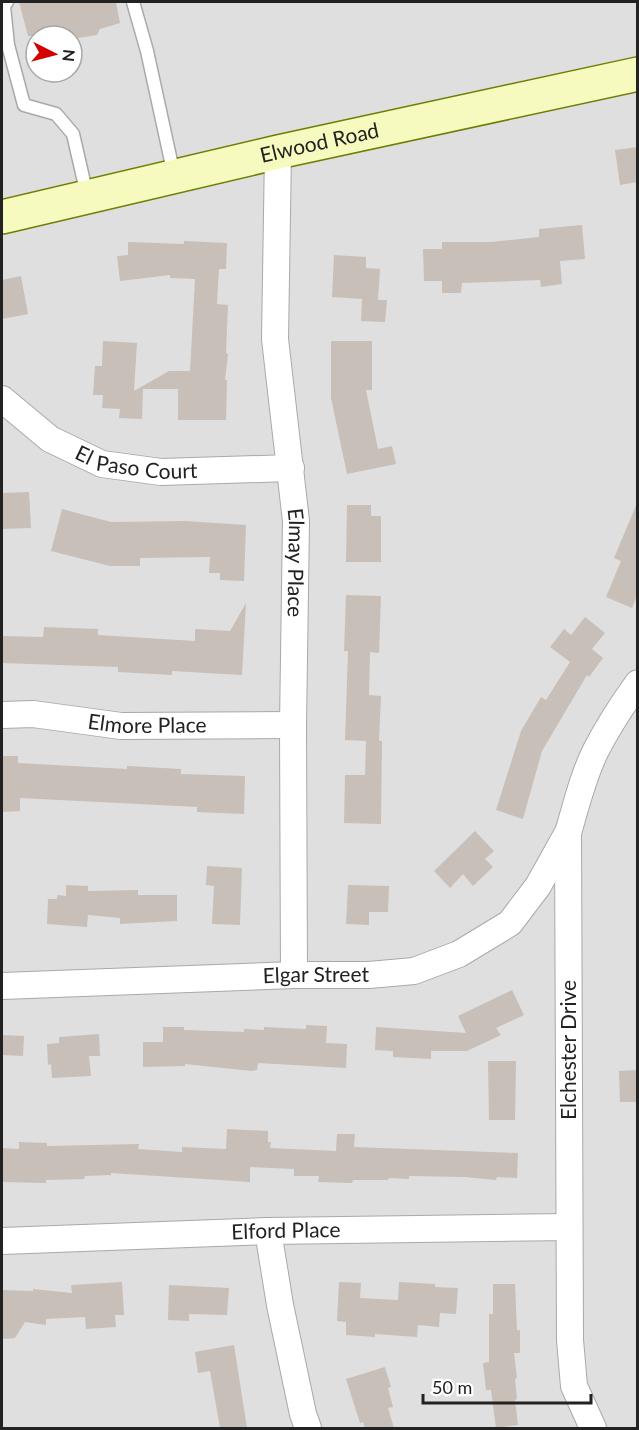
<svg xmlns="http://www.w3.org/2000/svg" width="639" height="1430" viewBox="0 0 639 1430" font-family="Lato,sans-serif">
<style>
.residential{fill:#e0dfdf;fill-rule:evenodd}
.building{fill:#c7bfb8}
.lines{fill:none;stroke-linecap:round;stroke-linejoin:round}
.lane-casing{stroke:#a9a9a9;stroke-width:15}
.street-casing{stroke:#a9a9a9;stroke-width:28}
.secondary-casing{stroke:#707d05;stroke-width:36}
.lane{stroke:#fff;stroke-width:12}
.street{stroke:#fff;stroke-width:26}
.secondary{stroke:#f7fabf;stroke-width:33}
.labels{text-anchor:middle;stroke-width:5;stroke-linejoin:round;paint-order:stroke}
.street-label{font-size:21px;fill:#222;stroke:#fff}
</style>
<rect width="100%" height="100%" fill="#f2efe9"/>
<path class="residential" d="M2 2H637V1428H2ZM36 36H72V72H36Z"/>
<path class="building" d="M19 2H116L120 23 100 29 97 35 72 39V36H28Z
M638 147V182L620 185 615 150Z
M582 225 585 259 560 261 562 284 541 287 540 280 462 283 461 293H442V281H424L423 249H442V242H491L539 237V229Z
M184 241 227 243 226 269H219L217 304 228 305 226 353 228 354 225 380H227L226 420H178V389H143L142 419 119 418 120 409 102 408 103 395H93L95 366H102L103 341 137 343 134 391 169 371H190L195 279 170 278V275L120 281 117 256 128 255V242L184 244Z
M334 255 366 257V268L380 269 378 300H387L385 322 361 321 362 299 332 297Z
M21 276 28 314 2 319V280Z
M331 341H372V390H366L378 449 392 446 396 464 347 474 331 398Z
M29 492 31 528 2 529V493Z
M637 503 638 593 632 608 606 597 621 561 614 558Z
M347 505H371V516H381V562H346Z
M62 509 111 522 185 521 246 525 244 581 220 580V573H209L210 557 140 558V566H110L51 551Z
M346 595 381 596 379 653 370 652 369 695 381 696 379 741H382L381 824 344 823 345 775H365L366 741 345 740 348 651H344Z
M246 603 242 675 172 671V675L118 672V667L2 663V636L43 637 44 627 98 629V635L195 641V629L230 631Z
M585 617 605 633 592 649 603 658 589 677 587 675 542 751 523 819 496 810 521 731 541 697 546 700 570 662 550 647 564 629 571 635Z
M2 756H18V763L127 769V766L181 769V774L245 776 244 814 197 812V807L20 798V811L2 812Z
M475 831 494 851 485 859 493 867 473 886 463 874 450 888 434 871Z
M207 866 242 868 240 925 212 924 214 886 206 885Z
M66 885 88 886V891L138 890V895H177V921L120 924V918L88 915 87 927 47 924 48 899H57V895L66 896Z
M348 885 389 886 388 912H369V925L346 924Z
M512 990 524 1015 496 1028 501 1035 467 1051H431V1059L393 1057V1051L375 1050 376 1027 466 1033 458 1016Z
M306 1025 327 1026 326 1043 347 1044 346 1068 258 1063 257 1070 252 1071 185 1064V1066L143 1067V1042H163V1027H184V1030L244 1032V1029L264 1030V1027L306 1029Z
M99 1034 100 1056H89L91 1076 52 1078 51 1064 48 1065 47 1044 59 1043V1037Z
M2 1035 24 1036 23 1056 2 1055Z
M488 1061H516L515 1120H489Z
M638 1070V1102H620L619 1071Z
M227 1129 268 1131V1142H271L270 1148 336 1151 337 1134H355L354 1147 518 1153 517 1178 497 1177 496 1180 464 1177 409 1176V1179L389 1178 388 1180H353L352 1183 318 1182 319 1176H294V1169L250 1167V1182L111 1173V1175L85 1176 84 1179 46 1180V1183L2 1182V1148L19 1149V1142L47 1143V1146L139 1144 138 1149 182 1152V1147L226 1149Z
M122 1282 124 1315H115L116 1327 86 1329 85 1317 46 1319V1325L25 1322 15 1338 2 1339V1290L33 1291V1289L72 1293 71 1285Z
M339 1282 361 1283 360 1298 398 1300 399 1282 435 1284V1287L458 1288 456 1314 440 1313 439 1327 418 1325 417 1337 375 1334V1337L346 1335V1322L337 1321Z
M493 1284H515L517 1330H520V1353H514L517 1378 515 1379 517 1399 515 1400 518 1425 496 1428 491 1390H486L483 1363 489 1362V1314H493Z
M169 1285 229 1288 227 1315 189 1314V1321L168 1320Z
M234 1345 247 1428H220L210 1371 198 1373 195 1352Z
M385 1367 391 1387 388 1388 393 1407 388 1408 394 1428H365L363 1422 360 1423 346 1379Z"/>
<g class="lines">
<defs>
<path id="lane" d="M7 2 4 6 8 45 24 105 56 114 73 134 87 195
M133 2 147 51 174 175"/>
<g id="street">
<path id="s1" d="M278 152 275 339 296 521 293 725 294 975"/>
<path id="s2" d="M2 399 50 439 102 464 161 472 291 468"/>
<path id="s3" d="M2 715 33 714 121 726 293 725"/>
<path id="s4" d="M2 986 294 975H369L414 971 459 954 510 923 538 886 567 834"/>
<path d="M268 1231 280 1305 303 1414 308 1428"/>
<path id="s5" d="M2 1241 268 1231 569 1227"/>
<path d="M593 1428 574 1386 570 1340 568 833C576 806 583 776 596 750 608 727 622 705 638 683"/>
</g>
<g id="secondary">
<path id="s6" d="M2 217 278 152 638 74"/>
</g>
</defs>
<use href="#lane" class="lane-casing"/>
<use href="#street" class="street-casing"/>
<use href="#secondary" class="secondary-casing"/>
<use href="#lane" class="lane"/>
<use href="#street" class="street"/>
<use href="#secondary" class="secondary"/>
</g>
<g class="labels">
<g class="street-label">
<text dy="7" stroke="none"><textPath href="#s6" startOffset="326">Elwood Road</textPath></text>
<text dy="7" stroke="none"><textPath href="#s2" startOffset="154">El Paso Court</textPath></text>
<text dy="7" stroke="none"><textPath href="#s1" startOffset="412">Elmay Place</textPath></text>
<text dy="7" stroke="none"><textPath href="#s3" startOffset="146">Elmore Place</textPath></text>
<text dy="7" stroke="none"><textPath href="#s4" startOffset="314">Elgar Street</textPath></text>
<text transform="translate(569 1050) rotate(-90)" y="7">Elchester Drive</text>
<text dy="7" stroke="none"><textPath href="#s5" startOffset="284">Elford Place</textPath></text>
</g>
</g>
<rect width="639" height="1430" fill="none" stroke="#222222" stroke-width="6"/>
<g transform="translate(54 54) rotate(96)"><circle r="28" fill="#ffffff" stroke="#a7a7a7" stroke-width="1.5"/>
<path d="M0-4.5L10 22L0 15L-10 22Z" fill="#d40000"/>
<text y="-9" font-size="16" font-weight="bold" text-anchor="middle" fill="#222222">N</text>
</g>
<path d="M423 1394v9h168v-9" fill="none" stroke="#222222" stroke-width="3"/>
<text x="432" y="1394" font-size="18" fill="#222222" stroke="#ffffff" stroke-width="4.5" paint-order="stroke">50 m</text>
</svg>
